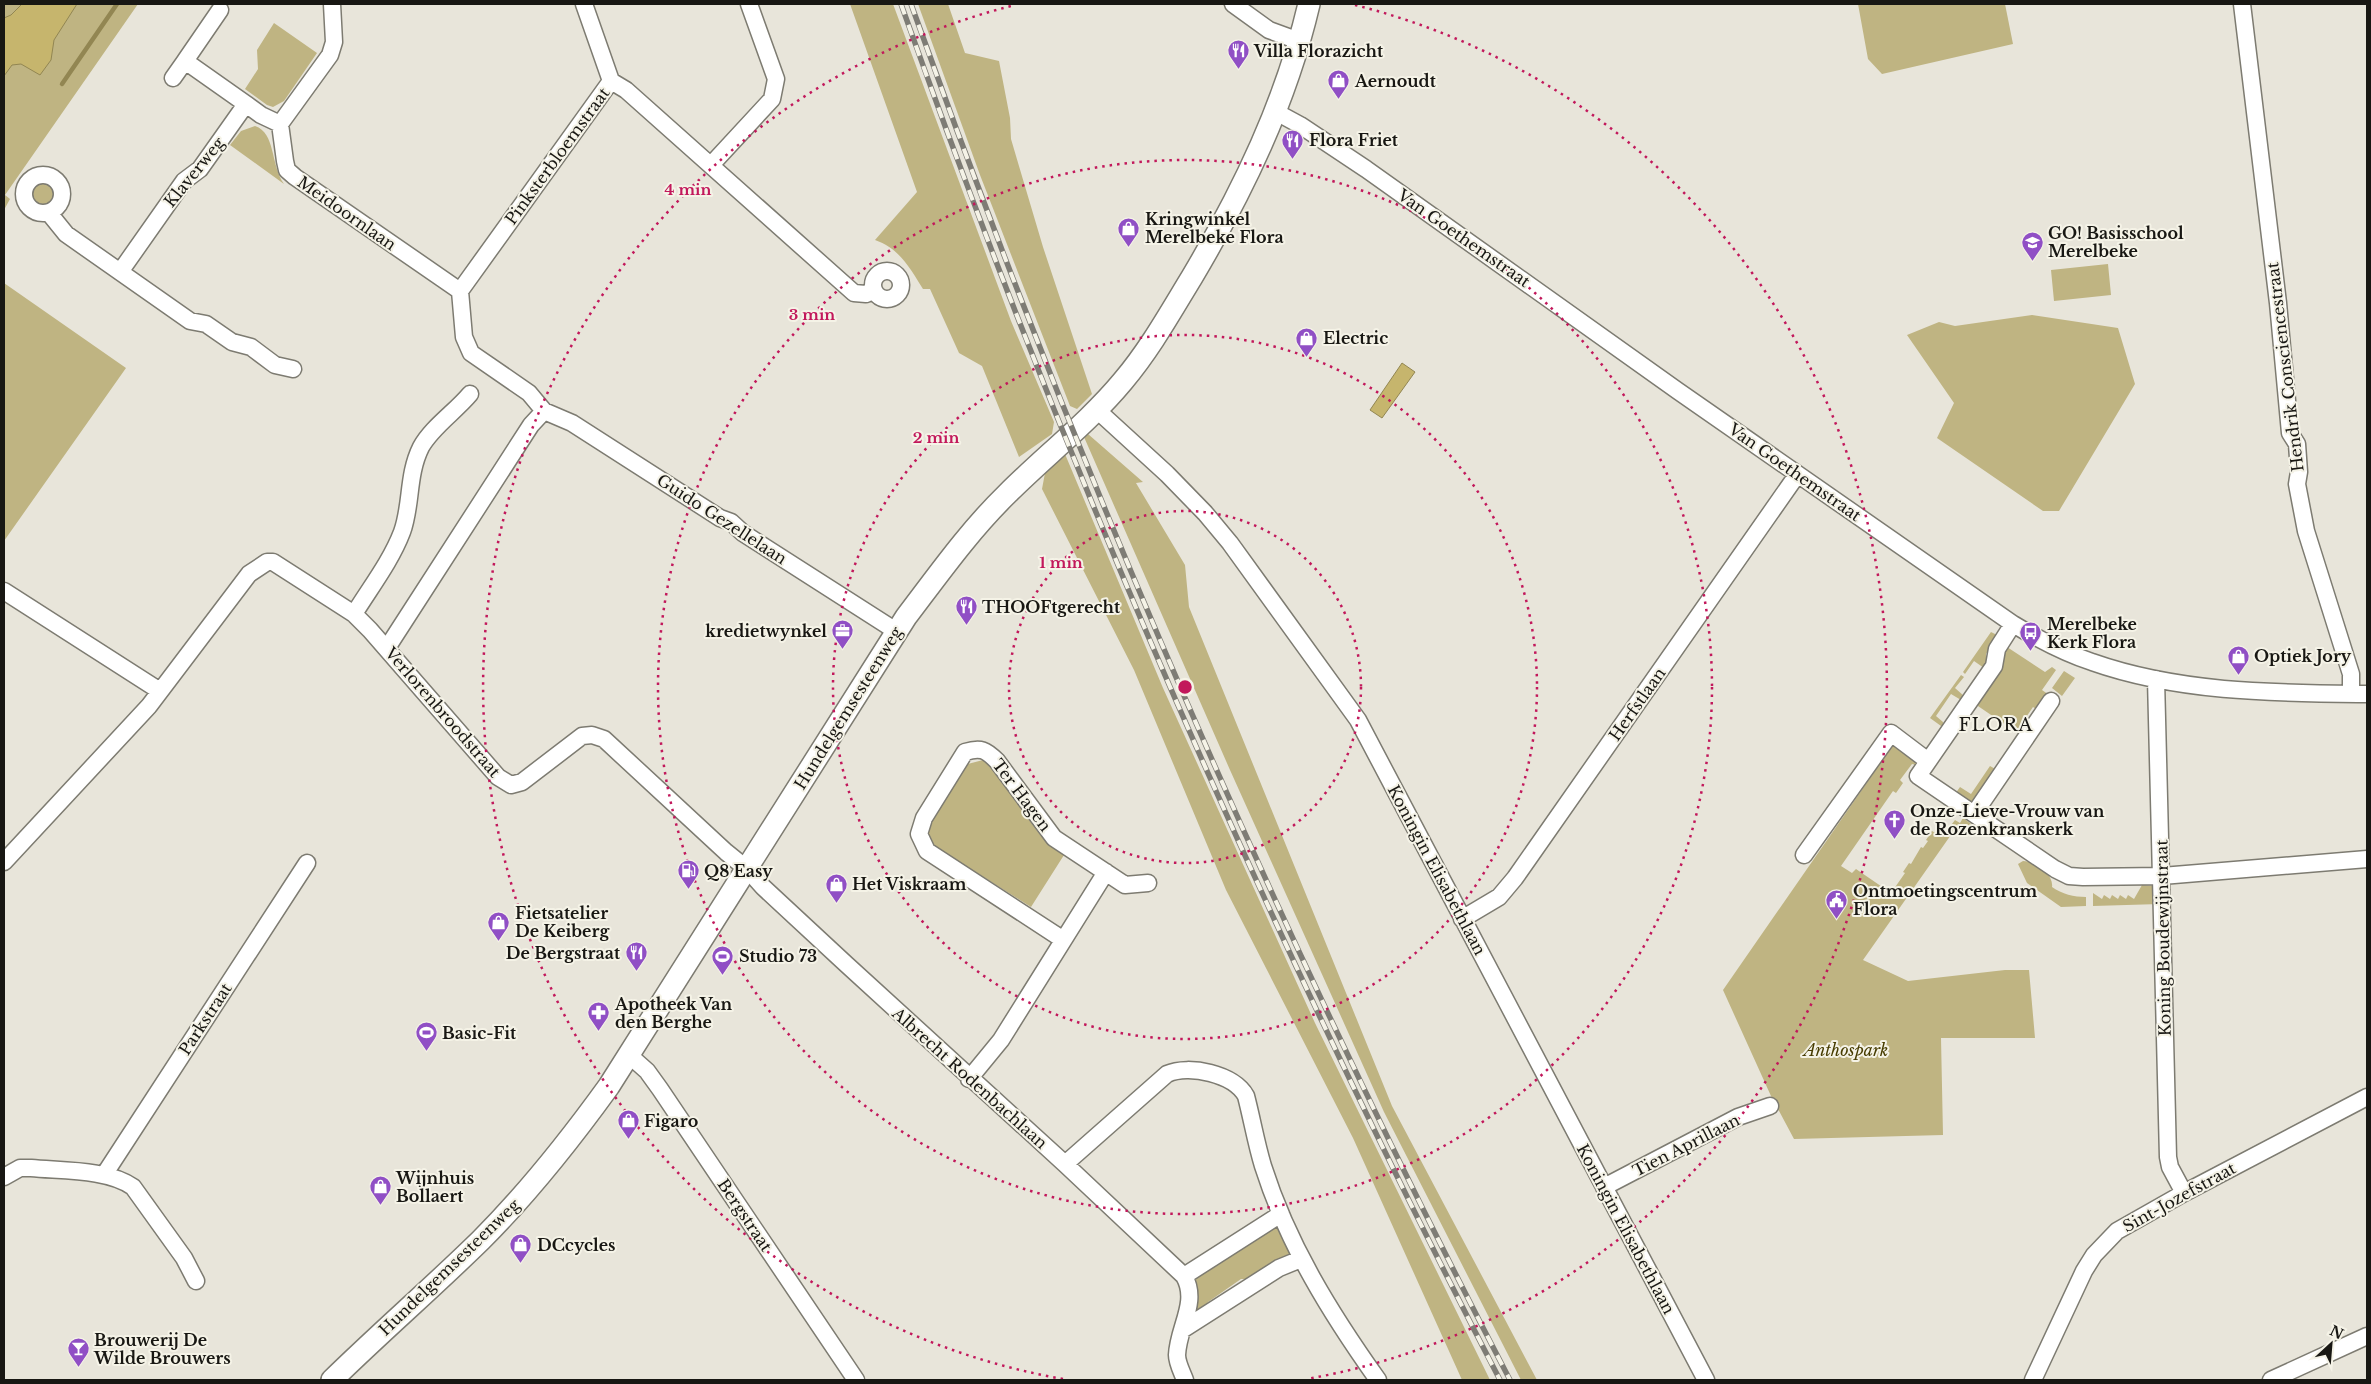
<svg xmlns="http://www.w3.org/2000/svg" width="2371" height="1384" viewBox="0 0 2371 1384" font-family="'Libre Baskerville',serif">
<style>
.green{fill:#bfb482}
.water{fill:#c6b56d;stroke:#928652}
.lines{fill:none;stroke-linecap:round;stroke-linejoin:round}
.stream{stroke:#928652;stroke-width:4.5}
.minor-casing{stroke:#7d7b71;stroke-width:19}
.major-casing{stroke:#7d7b71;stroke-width:24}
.minor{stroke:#fff;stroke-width:16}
.major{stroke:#fff;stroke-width:21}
.rail-casing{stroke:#7e7c75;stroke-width:5.5}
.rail{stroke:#f5f3e7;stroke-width:4;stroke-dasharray:11;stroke-linecap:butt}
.ring{fill:none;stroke:#c2185b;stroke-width:2.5;stroke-dasharray:2.5 5}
.labels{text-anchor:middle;stroke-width:4;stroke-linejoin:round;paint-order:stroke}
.poi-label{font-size:16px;font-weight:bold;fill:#181713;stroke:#f5f3e7;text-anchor:start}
.street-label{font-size:16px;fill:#181713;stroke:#f5f3e7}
.park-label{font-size:16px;font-style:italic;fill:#473c00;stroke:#f5f3e7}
.neighbourhood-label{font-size:18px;letter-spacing:1px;fill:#181713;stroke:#f5f3e7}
.centre{fill:#c2185b;stroke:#f5f3e7;stroke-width:2.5}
.ring-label{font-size:15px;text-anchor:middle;font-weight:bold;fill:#c2185b;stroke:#f5f3e7;stroke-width:4;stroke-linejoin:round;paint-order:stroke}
</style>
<rect width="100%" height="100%" fill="#e8e5da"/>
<path class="green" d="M4 4H138L5 195 10 199 4 210Z
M850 4H893L1011 321 1054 422 1052 434 1019 457 982 366 959 353 930 289H923C910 268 899 248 875 240L917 192Z
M918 4H948L965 53 999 61 1010 118 1011 139 1043 247 1092 394 1077 409 1070 406 980 175Z
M1858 4H2005L2013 44 1882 74 1868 59Z
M274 23 317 53 284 101 273 107 267 105 245 89 258 69 257 50Z
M255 126C276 133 270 164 284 184L230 145 241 131Z
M30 194a13 13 0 1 1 26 0a13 13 0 1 1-26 0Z
M2108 264 2111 295 2054 301 2051 270Z
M4 283 126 368 4 541Z
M2032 315 2118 328 2135 384 2059 511H2043L1937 438 1954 403 1907 335 1939 322 1955 326Z
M1088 434 1143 482 1136 483 1185 565 1189 607 1392 1106 1537 1380H1521L1384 1112 1230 770 1084 437Z
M1065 454 1163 688 1315 1023 1490 1380H1462L1353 1138 1226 890 1134 670 1042 489 1045 473Z
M1991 632 1995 634 1996 638 1986 654 1987 664 1984 668 1974 661 1965 674 1963 672Z
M2007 647 2045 672 2052 667 2056 670 2042 690 2052 697 2041 712 2033 707 2016 732 1975 704Z
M2064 671 2075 678 2062 696 2052 688Z
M1961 675 1964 677 1955 688 1964 696 1961 700 1951 694 1936 716 1943 722 1944 725 1941 726 1930 718Z
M1893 745 1918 763 1916 765 1912 764 1900 780 1903 783 1896 793 1893 791 1841 866 1852 873 1856 869 1891 893 1905 873 1903 872 1909 863 1911 864 1921 847 1923 848 1928 841 1926 840 1932 831 1942 837 1955 820 1960 823 1963 818 1974 826 1969 833 1953 832 1863 960 1908 981 2005 970H2029L2035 1038H1941L1943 1135 1794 1139 1771 1096 1723 990Z
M983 760 994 765 1030 812 1026 815 1041 836 1045 834 1064 855 1031 907 931 844 926 826 964 765Z
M1990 766 1997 770 1976 796 1973 805 1955 794 1960 787 1971 794Z
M2023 861C2035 861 2054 874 2052 887 2062 894 2074 897 2086 897V906L2061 907 2027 883 2018 864Z
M2142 885 2154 886 2160 904 2093 906V893L2102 899 2104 895 2110 899 2112 895 2118 899 2120 895 2126 899 2128 895 2134 899Z
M1275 1227 1281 1230 1293 1256 1254 1279H1241L1208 1302 1203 1311 1198 1314 1193 1310 1195 1282 1197 1276Z"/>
<path class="water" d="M22 4H77L54 40 51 60 40 75 21 64 12 65 4 76V18L11 15Z
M1402 363 1415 372 1382 418 1370 410Z"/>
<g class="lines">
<path class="stream" d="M62 84 117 4"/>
<defs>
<path id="minor" d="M332 4 334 42 330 55 280 124 285 161 287 170 295 177 460 291
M584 4 611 81
M1233 4 1269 30 1299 41
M2242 4 2278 303 2290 433 2297 444 2299 472 2297 484 2306 531 2351 674V694
M220 10 185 61 246 104
M173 78 185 61
M611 81 626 90 854 293 866 294 874 290
M1276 112 1300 125 1366 169 1678 391 2013 624C2038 639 2064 653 2092 662 2180 693 2275 693 2367 694
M711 165 772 99 776 79 749 4
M24 194a19 19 0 1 1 38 0a19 19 0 1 1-38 0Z
M49 213 66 234 190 321 206 324 232 342 251 347 275 365 293 369
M873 285a14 14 0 1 1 28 0a14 14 0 1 1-28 0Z
M120 272 184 181 200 169 246 104 261 115 280 124
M460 291 611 81
M1097 410 1167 474 1205 513 1230 543 1358 720 1706 1380
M544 411 572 423 720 518 731 522 743 533 896 631
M4 591 160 691
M354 614C370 588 391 561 402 532 412 505 407 475 421 447 432 427 455 412 470 394
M2013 624 1997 649 1994 666 1918 776 2055 869 2069 876 2083 877 2162 876 2367 859
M387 648 531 425 544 411 529 393 471 353 464 337 460 291
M2156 679 2168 1157 2170 1167 2184 1193
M1974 814 2051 701
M1804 855 1891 733 1928 761
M4 862 149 706 249 574 267 562H273L354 614 370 630 498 777 511 785 522 782 582 736 592 735 604 739 726 852 747 869 763 887 846 964 1065 1164 1184 1276C1199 1302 1178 1327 1177 1355 1177 1363 1182 1372 1185 1380
M1462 919 1499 897 1515 878 1797 475
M1062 939 927 851 919 834 924 818 965 752C981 747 986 750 997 761L1054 838 1125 885 1148 883
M629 1055 647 1071 660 1089 856 1380
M969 1079 1001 1040 1106 872
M1065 1164 1167 1074C1189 1064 1234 1074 1246 1096 1252 1119 1256 1143 1263 1166 1288 1245 1331 1314 1378 1380
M104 1175 307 863
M4 1177 20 1168H31C61 1171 108 1169 133 1187L184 1258 196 1281
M1604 1187 1738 1117 1770 1106
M1184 1276 1281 1214
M1182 1330 1279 1268 1301 1259
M2033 1380 2084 1271 2094 1255 2117 1231 2184 1193 2367 1097
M2271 1380 2367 1336"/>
<path id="major" d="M332 1380C380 1333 432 1288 481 1240 528 1193 570 1140 609 1086L906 617C938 575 969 531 1007 494 1045 456 1089 422 1123 381 1150 349 1170 313 1192 277 1243 191 1286 102 1309 4"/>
</defs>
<use href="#minor" class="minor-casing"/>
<use href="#major" class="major-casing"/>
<use href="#minor" class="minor"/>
<use href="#major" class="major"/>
<defs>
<path id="rail" d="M901 4C1068 476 1270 936 1500 1380
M911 4C1079 475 1279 936 1510 1380"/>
</defs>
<use href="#rail" class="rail-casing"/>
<use href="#rail" class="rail"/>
</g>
<g class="ring">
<circle cx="1185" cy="687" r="176"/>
<circle cx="1185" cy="687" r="352"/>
<circle cx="1185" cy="687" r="527"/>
<path d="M1063 1379A703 703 0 0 1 1015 5M1355 5A703 703 0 0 1 1307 1379"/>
</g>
<defs>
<symbol id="restaurant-pin" viewBox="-11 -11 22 30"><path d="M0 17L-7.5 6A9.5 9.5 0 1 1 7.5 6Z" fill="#904fc5" stroke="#f5f3e7"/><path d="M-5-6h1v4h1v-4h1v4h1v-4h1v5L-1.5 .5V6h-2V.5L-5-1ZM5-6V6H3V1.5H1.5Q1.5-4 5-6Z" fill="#fff"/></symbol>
<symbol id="shop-pin" viewBox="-11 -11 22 30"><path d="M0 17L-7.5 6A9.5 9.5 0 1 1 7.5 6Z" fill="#904fc5" stroke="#f5f3e7"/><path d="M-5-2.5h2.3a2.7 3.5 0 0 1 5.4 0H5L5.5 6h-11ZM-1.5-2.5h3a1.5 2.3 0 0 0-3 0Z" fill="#fff"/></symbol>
<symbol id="school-pin" viewBox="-11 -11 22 30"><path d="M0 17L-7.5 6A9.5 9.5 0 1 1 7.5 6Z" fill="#904fc5" stroke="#f5f3e7"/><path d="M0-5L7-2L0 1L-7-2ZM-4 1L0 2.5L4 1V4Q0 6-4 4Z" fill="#fff"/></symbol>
<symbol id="office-pin" viewBox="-11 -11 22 30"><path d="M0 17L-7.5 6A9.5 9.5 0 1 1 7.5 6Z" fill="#904fc5" stroke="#f5f3e7"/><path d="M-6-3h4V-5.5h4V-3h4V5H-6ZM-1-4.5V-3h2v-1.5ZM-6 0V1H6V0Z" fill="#fff"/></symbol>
<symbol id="bus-pin" viewBox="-11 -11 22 30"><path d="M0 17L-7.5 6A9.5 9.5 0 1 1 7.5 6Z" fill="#904fc5" stroke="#f5f3e7"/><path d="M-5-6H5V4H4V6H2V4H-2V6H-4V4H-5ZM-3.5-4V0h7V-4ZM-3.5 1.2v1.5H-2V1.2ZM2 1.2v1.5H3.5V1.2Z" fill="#fff"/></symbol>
<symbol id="church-pin" viewBox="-11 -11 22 30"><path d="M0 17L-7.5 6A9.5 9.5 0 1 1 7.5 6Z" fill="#904fc5" stroke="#f5f3e7"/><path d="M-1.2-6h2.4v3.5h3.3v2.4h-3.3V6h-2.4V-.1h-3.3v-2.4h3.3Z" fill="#fff"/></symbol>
<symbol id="fuel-pin" viewBox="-11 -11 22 30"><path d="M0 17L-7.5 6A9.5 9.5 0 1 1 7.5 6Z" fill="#904fc5" stroke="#f5f3e7"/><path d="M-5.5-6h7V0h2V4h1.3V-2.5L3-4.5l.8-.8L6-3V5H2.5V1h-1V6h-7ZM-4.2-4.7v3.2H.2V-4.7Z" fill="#fff"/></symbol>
<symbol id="civic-pin" viewBox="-11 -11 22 30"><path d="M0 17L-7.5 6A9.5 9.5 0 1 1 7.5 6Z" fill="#904fc5" stroke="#f5f3e7"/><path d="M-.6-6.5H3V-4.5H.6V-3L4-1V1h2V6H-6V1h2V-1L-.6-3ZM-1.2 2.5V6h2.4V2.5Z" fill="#fff"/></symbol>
<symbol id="stadium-pin" viewBox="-11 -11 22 30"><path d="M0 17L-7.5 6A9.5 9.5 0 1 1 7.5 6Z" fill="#904fc5" stroke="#f5f3e7"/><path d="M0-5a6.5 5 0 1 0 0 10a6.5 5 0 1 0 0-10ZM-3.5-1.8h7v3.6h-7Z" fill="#fff"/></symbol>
<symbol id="pharmacy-pin" viewBox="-11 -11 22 30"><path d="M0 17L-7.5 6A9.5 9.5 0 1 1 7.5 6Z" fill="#904fc5" stroke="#f5f3e7"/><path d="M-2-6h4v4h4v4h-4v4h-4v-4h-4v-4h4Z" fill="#fff"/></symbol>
<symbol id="bar-pin" viewBox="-11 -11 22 30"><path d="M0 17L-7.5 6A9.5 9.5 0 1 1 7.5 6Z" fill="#904fc5" stroke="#f5f3e7"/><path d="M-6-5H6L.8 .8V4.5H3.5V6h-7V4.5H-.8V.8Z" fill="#fff"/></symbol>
</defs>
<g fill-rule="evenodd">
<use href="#restaurant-pin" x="1226" y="38" width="25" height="34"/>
<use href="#shop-pin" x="1326" y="68" width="25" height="34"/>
<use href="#restaurant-pin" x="1280" y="128" width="25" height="34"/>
<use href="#shop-pin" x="1116" y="216" width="25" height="34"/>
<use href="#school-pin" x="2020" y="230" width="25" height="34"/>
<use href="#shop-pin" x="1294" y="326" width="25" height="34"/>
<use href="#restaurant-pin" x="954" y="594" width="25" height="34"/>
<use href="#office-pin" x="830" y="618" width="25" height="34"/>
<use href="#bus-pin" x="2018" y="620" width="25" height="34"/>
<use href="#shop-pin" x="2226" y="644" width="25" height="34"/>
<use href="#church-pin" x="1882" y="808" width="25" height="34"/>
<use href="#fuel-pin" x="676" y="858" width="25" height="34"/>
<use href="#shop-pin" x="824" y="872" width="25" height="34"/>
<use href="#civic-pin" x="1824" y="888" width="25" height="34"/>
<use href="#shop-pin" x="486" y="910" width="25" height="34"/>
<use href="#restaurant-pin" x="624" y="940" width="25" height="34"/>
<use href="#stadium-pin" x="710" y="944" width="25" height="34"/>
<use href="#pharmacy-pin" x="586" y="1000" width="25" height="34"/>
<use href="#stadium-pin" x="414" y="1020" width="25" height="34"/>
<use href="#shop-pin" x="616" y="1108" width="25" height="34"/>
<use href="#shop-pin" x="368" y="1174" width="25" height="34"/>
<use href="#shop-pin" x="508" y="1232" width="25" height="34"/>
<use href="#bar-pin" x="66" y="1336" width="25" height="34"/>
</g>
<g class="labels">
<g class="poi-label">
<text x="1254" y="57">Villa Florazicht</text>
<text x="1355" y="87">Aernoudt</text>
<text x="1309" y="146">Flora Friet</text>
<text x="1145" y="225">Kringwinkel<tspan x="1145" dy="18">Merelbeke Flora</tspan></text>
<text x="2048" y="239">GO! Basisschool<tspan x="2048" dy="18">Merelbeke</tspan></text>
<text x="1323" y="344">Electric</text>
<text x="982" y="613">THOOFtgerecht</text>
<text x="2047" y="630">Merelbeke<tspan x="2047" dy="18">Kerk Flora</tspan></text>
<text x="827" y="637" text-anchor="end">kredietwynkel</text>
<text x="2254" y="662">Optiek Jory</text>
<text x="1910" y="817">Onze-Lieve-Vrouw van<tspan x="1910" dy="18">de Rozenkranskerk</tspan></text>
<text x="704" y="877">Q8 Easy</text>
<text x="852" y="890">Het Viskraam</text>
<text x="1853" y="897">Ontmoetingscentrum<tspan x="1853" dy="18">Flora</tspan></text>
<text x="515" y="919">Fietsatelier<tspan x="515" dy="18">De Keiberg</tspan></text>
<text x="620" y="959" text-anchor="end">De Bergstraat</text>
<text x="739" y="962">Studio 73</text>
<text x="615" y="1010">Apotheek Van<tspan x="615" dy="18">den Berghe</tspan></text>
<text x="442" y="1039">Basic-Fit</text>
<text x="644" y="1127">Figaro</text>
<text x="396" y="1184">Wijnhuis<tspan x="396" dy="18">Bollaert</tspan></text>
<text x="537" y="1251">DCcycles</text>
<text x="94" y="1346">Brouwerij De<tspan x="94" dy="18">Wilde Brouwers</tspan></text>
</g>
<g class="street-label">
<text transform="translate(557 156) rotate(-54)" y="6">Pinksterbloemstraat</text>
<text transform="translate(194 172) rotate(-51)" y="6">Klaverweg</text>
<text transform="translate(347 213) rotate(35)" y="6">Meidoornlaan</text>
<text transform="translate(1464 238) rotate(35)" y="6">Van Goethemstraat</text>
<text transform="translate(2285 367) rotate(-97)" y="6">Hendrik Consciencestraat</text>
<text transform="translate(1795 472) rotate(35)" y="6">Van Goethemstraat</text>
<text transform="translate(722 519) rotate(33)" y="6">Guido Gezellelaan</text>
<text transform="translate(1637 704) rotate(-55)" y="6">Herfstlaan</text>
<text transform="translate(848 708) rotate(-58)" y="6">Hundelgemsesteenweg</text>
<text transform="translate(443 712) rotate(49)" y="6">Verlorenbroodstraat</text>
<text transform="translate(1022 795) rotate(53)" y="6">Ter Hagen</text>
<text transform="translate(1437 870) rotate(62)" y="6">Koningin Elisabethlaan</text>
<text transform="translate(2163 938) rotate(-91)" y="6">Koning Boudewijnstraat</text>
<text transform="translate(205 1019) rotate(-57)" y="6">Parkstraat</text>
<text transform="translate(970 1078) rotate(42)" y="6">Albrecht Rodenbachlaan</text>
<text transform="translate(1686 1145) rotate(-27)" y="6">Tien Aprillaan</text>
<text transform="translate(2179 1197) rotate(-29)" y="6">Sint-Jozefstraat</text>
<text transform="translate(745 1215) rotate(56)" y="6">Bergstraat</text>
<text transform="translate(1626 1229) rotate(62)" y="6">Koningin Elisabethlaan</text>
<text transform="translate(449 1267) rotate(-44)" y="6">Hundelgemsesteenweg</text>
</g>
<g class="park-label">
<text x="1846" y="1056">Anthospark</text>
</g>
<g class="neighbourhood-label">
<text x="1996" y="731">FLORA</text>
</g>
</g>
<circle cx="1185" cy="687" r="8" class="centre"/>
<g class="ring-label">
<text x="688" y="195">4 min</text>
<text x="812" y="320">3 min</text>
<text x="936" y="443">2 min</text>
<text x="1061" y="568">1 min</text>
</g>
<rect width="2371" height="1384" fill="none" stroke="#181713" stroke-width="10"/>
<g transform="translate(2331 1344) rotate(26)" stroke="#f5f3e7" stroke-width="4" paint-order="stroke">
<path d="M0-4L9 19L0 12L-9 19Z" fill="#181713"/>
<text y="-8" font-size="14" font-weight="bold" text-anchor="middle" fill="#181713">N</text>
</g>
</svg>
